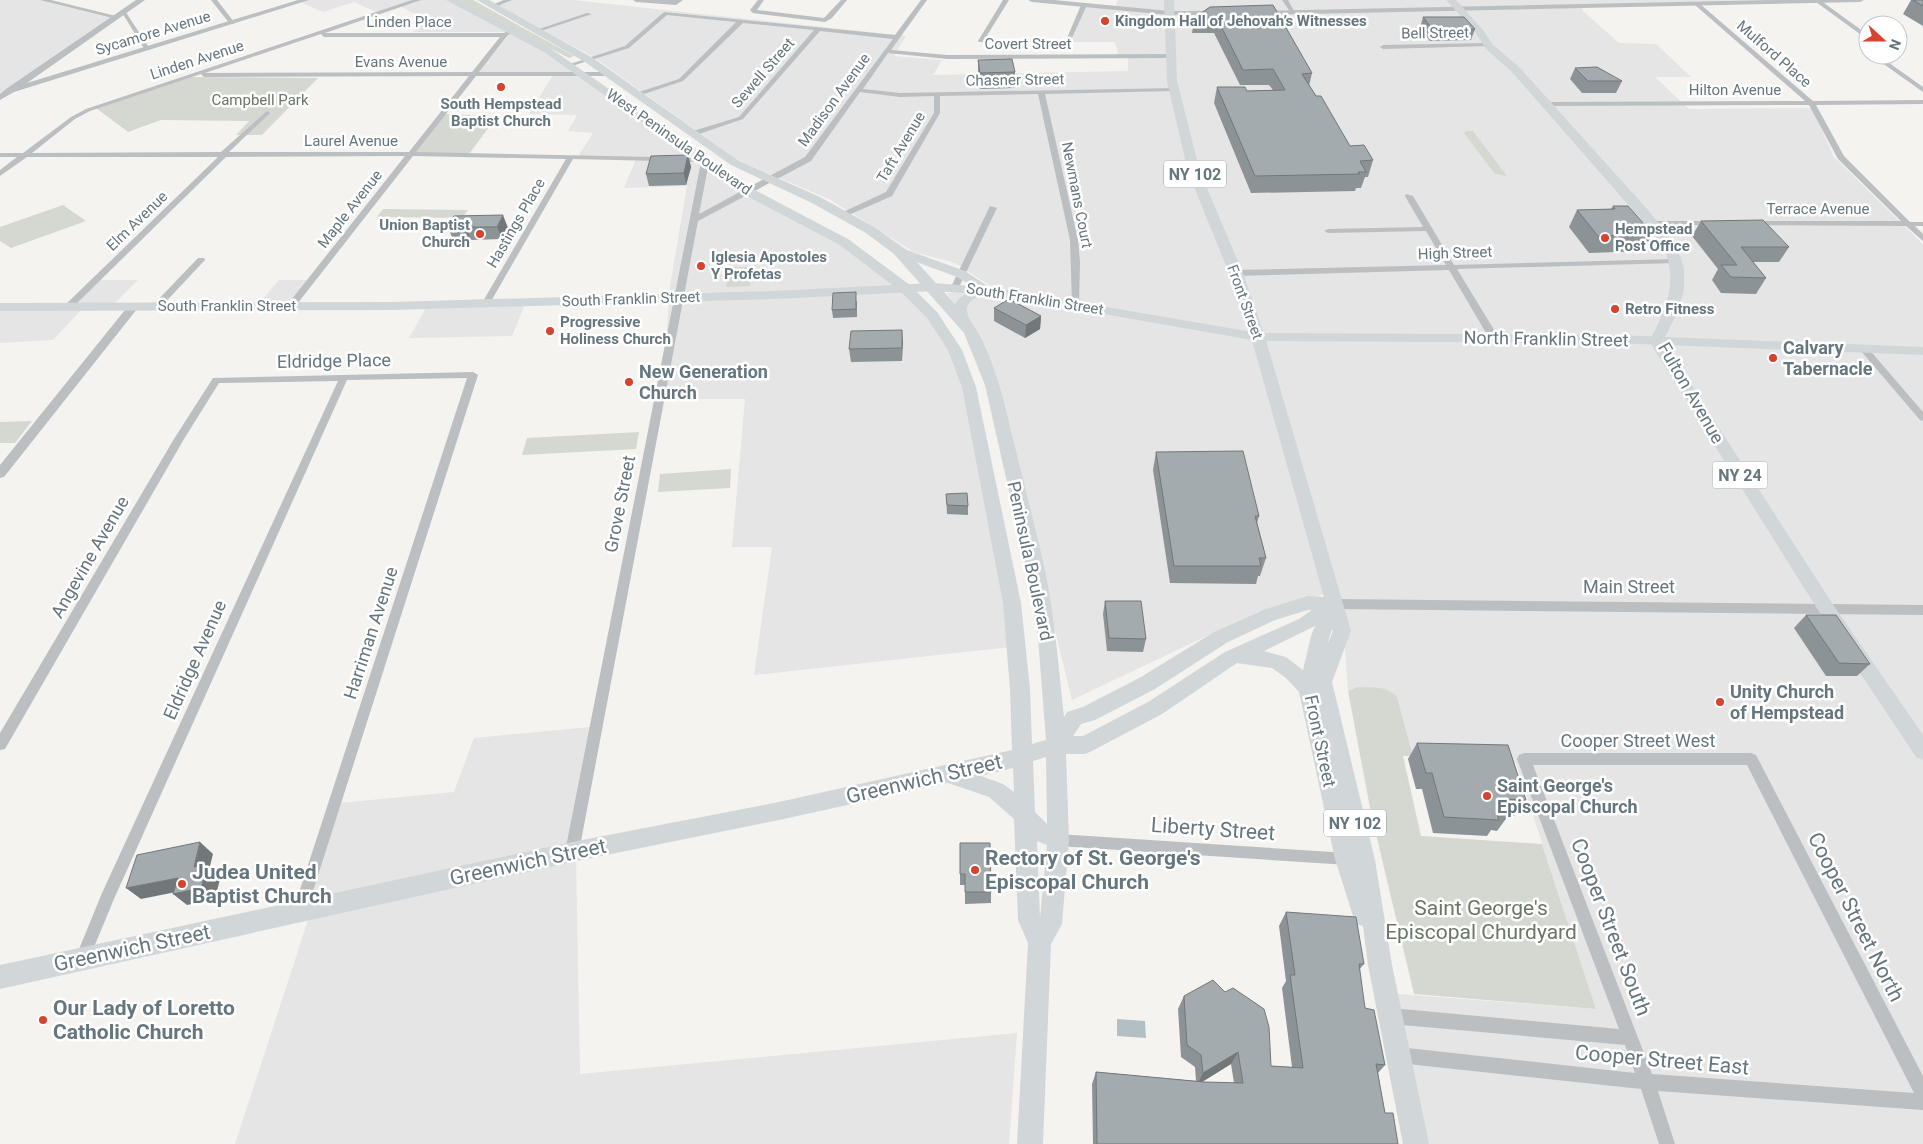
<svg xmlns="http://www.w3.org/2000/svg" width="1923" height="1144" viewBox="0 0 1923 1144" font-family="Roboto,sans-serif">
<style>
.built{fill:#e4e5e4}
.green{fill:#d4d8d0}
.water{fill:#b2c0c3}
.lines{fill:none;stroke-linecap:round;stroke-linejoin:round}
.minor{fill:#bbbfc2;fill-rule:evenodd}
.tertiary{fill:#bbbfc2;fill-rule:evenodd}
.secondary{fill:#d1d6d9;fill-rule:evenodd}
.primary{fill:#d1d6d9;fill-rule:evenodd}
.wall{fill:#8c9396;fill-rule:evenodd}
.shaded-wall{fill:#72787a}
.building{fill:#a3abaf;stroke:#72787a}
.poi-dot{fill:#d6432e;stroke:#fff;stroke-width:2}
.labels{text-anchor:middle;stroke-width:5;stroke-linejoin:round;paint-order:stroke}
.far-poi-label{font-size:15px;font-weight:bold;fill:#65767f;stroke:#fff;text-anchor:start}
.far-street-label{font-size:15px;fill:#65767f;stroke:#fff}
.far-park-label{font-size:15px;fill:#697763;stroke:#fff}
.shield{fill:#fff;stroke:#939fa5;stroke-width:1}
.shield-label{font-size:16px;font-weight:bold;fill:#65767f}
.street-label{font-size:18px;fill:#65767f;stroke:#fff}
.poi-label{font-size:18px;font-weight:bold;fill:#65767f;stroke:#fff;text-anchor:start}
.near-street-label{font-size:21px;fill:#65767f;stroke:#fff}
.near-poi-label{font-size:21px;font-weight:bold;fill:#65767f;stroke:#fff;text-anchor:start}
.near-park-label{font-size:21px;fill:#697763;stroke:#fff}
</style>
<rect width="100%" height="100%" fill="#f4f3f0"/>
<path class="built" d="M0 0H42L118 17 0 98Z
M307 0H447L512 32 546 51 754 197 855 252 904 290 931 318 954 353 962 372 1007 598 1011 647 754 675 772 547H732L745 399H662L670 286 687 186 624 188 636 159 577 158 593 133 568 131 577 115 529 114 553 75H476L511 32H414L425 19 399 6 378 13 354 2 323 12 300 2Z
M504 0H573L906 36 894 56 942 60 933 75 1128 71V57H1119L1115 42H1069L1086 5 1115 8 1118 0H1811L1582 6 1583 11 1619 43 1656 44 1691 77H1655L1689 109 1812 108 1834 157 1923 244V1144H1416L1386 993 1596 1009 1516 763 1413 756 1397 697 1357 687 1348 691 1344 633 1329 593 1255 613 1072 700 1026 512 975 333 947 293 995 289 955 263 914 252 829 199 739 161 592 56 494 4Z
M95 280H138L111 307H84L53 340 0 343V310L66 307Z
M279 280H313L293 307 257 306Z
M526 302 512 336 409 338 427 306Z
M601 726 576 859 580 1074 1017 1033 1009 1144H235L310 914 291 918 329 804 454 792 474 738Z"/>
<path class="green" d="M457 0H473L574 56 569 58Z
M191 77 318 78 262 135H236L249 121 161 120 128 132 96 108Z
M444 114 497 116 469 154 413 153Z
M1466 131H1473L1507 176 1495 174 1464 133Z
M63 205 86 221 11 248 0 241V227Z
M383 209 468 210 462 218 377 217Z
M729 267H752L750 286 726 287Z
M32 421 15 443H0V422Z
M639 432 636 449 522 455 527 438Z
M731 469 730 488 658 492 660 474Z
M1357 687C1372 688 1386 685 1397 697L1413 756H1403L1421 836 1542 844 1596 1009 1414 994 1371 813 1348 691Z"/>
<path class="water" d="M1117 1019 1145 1021 1146 1038 1117 1036Z"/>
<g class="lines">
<path class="minor" d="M40 0H51L120 17 117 19Z
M211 0H217L234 22V24H230Z
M412 0H421L325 33H504L512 28 514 29V31L507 36 479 72H610L613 74 610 76H476L416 152 702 158 709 162 699 214 805 157 893 39 820 31 743 119 693 136 689 134 690 132 739 117 814 30 743 23 683 81 638 96 635 94 636 93 679 79 736 22 667 15 629 48 572 66 567 65 625 46 664 12 895 35 921 0H927L891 50 947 55 1170 54 1173 56 1170 58 947 59 888 53 863 89 900 93 1176 88 1177 89 1174 91 1045 94 1078 240 1080 262 1079 307 1076 308 1072 305 1070 240 1038 94 940 96V113L892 196 844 217 840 215 841 213 886 192 934 113V96L900 97 860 92 811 161 698 221 579 852 577 857 572 858 567 857 565 852 701 162 573 159 490 303 486 306 482 303 566 159 413 156 294 308H288V304L405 156 226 157 71 309H65V305L218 157H27L0 176V170L17 157H0V153H23L71 117 86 109ZM321 34 324 37H500L472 72 205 73ZM201 74 204 77 469 76 409 152H229L269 114 270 113 267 111 221 152 32 153 75 119 90 111Z
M504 0H512L495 7 490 6Z
M633 0H683L676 5 636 2Z
M758 0H764L757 10 824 18 841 0H847L832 18 825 22 753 13 750 10Z
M1003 0H1009L983 42H979L978 41Z
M1282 0H1288L1295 13H1291Z
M1816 0H1820L1868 35V37H1864L1816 2Z
M1084 3 1087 5 1070 42 1065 43 1081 5Z
M1695 3H1699L1813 101 1923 100V104L1816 105 1844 156 1910 222H1923V226H1915L1923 234V241L1906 226 1748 225V221H1901L1838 159 1809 105 1547 106 1544 104 1547 102 1805 101 1695 5Z
M121 11H125L150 49 149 50H145Z
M587 13 592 14 538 32 533 31Z
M1487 43 1489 44V46L1383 49 1380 47 1383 45Z
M1871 55H1878L1923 87V92Z
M1406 194 1413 196 1454 265 1676 259 1680 261 1676 263 1457 269 1499 338 1494 341 1489 338 1449 270 1236 276 1232 273 1236 270 1446 265 1426 231 1328 233 1324 231 1328 229 1423 227 1405 196Z
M990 206 997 208 959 287 955 290 952 289 951 287Z
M1649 221H1713L1717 223 1713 225H1649Z
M198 258H204L205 260 159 309H153V305Z
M1864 346 1867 347 1923 412V421L1920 420 1861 351 1859 349Z
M473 372 478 375 305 916 300 918 295 916 293 911 467 378 347 380 114 899 87 964 82 966 77 964 75 959 102 893 338 381 219 383 184 439 5 749 0 750V733L174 439 213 378Z
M1524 753H1751L1756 755 1923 1076V1110L1658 1091 1675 1144H1659L1641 1089 1398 1063 1392 1061 1390 1055 1392 1049 1398 1047 1635 1073 1625 1045 1391 1024 1386 1021 1383 1016 1386 1011 1391 1008 1619 1029 1517 759 1519 755ZM1533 765H1747L1914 1093 1652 1074Z
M1058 834 1348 853 1353 854 1355 859 1353 864 1348 865 1058 846 1053 844 1051 840 1053 836Z"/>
<path class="tertiary" d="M136 0H145L27 83 298 0H309L14 92 0 100V94L6 89Z
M1028 0H1054L1169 11H1219L1223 13 1219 15H1169L1032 2Z
M1774 0H1864L1860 2 1258 15 1254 13 1258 11Z
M133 304 137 305 138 307 137 309 4 477 0 478V465L129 305Z
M1335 599 1923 605V615L1335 609 1330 608 1328 604 1330 600Z"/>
<path class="secondary" d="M899 247 965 271 989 287 1258 333 1615 335 1923 347V355L1615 343 1258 341 995 295 933 291 774 299 392 310 0 311V303L392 302 774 291 933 283 972 286 957 277 895 254 893 251 895 248Z"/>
<path class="primary" d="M446 0H458L550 48 751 188 848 239 910 285 937 312 962 350 976 387 1021 603 1030 689 1032 744 1046 740 1038 638 1028 575 985 385 964 333 894 254 866 233 812 203 731 165 585 62 477 0H489L593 58 739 161 820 197 874 227 904 248 955 304C963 291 984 284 1000 288L1002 291 1000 294C990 296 970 294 967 308 966 316 974 325 977 331 987 347 998 379 1003 398 1017 457 1033 516 1046 575 1055 622 1059 670 1064 717L1067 712 1083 707 1141 677 1214 632 1263 610 1308 596 1324 597 1251 337 1229 273 1188 172 1167 81 1164 0H1174L1177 81 1200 172 1243 273 1265 337 1351 631 1332 682 1375 860 1392 965 1429 1144H1403L1368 965 1363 926 1356 924 1353 916 1335 859 1299 692 1286 678 1272 668 1237 663 1162 714 1092 751 1085 754H1066L1069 840 1062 924 1051 944 1043 1144H1017L1028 943 1018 920 1014 819 989 797 948 783 779 820 572 862 0 989V965L572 842 779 802 1012 750 1010 689 1003 603 962 387 948 350 927 318 900 291 840 245 743 194 544 52ZM1308 610H1312L1299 619 1225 652 1148 702 1083 736H1073L1081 724 1095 720 1155 689 1228 642 1275 620ZM1315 626 1311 636 1303 670 1286 657 1264 651ZM1332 629 1333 631 1327 645ZM1046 757 1047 824 1035 812 1033 761ZM1013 768 1014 792 1003 784 981 776ZM1037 841 1047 845 1040 918Z
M1446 0H1456L1483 30 1493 45 1519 67 1648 210 1673 241 1681 258 1684 269V290L1678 311 1663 341 1832 603 1923 735V760L1916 757 1820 613 1649 341C1668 309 1680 275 1660 241L1511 71 1486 49 1476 33Z"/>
</g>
<path class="wall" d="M1911 0H1923V26L1903 14Z
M1210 7 1312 73 1309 86 1316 96 1350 146 1373 160 1368 177H1365L1361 188H1356L1355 191 1251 193 1214 103 1217 87 1247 91 1273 90 1269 85H1240L1214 33H1192L1194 18Z
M1423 17 1475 29 1471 40 1430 41 1420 28Z
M978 60 1015 72 1014 88 980 89 978 75Z
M1575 68 1622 81 1616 93H1582L1570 79Z
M688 155 691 167 686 185 649 186 646 174Z
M1613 206 1653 234 1643 251 1589 253 1569 227 1577 210 1611 209Z
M454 216 508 228 502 239 471 240 470 242H455V240H453L448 227Z
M1701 221 1789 247 1779 262H1753L1766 278 1756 294 1721 293 1712 280 1718 269 1692 236Z
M857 301V317L833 318 832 310Z
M994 308 1041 316 1040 329 1025 338 994 321Z
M902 330V361L851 362 849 349Z
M1156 452 1259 516 1257 523 1266 558 1260 576H1258L1256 584 1170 583 1153 470Z
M946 494 968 506V515L947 514Z
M1105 601 1146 639 1143 652 1107 651 1103 614Z
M1806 615 1870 664 1857 676H1826L1794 628Z
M1417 743 1526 800 1514 816H1508L1497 831 1491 830 1487 836 1433 833 1422 789H1416L1408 759Z
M960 843 991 892V903L965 904V885H960Z
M1286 912 1364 964 1359 970 1365 1008 1385 1065 1378 1073 1385 1113 1398 1144H1093L1092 1084 1096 1072 1196 1081 1195 1067 1181 1057 1178 1009 1184 996 1271 1066 1292 1067 1282 988 1286 981 1279 926ZM1231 1064 1234 1083 1202 1082Z"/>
<path class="shaded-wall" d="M688 155 691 167 686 185 684 173Z
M503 215 508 228 502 239 497 227Z
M466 227 471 240 470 242 465 229Z
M1041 316 1040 329 1025 338 1026 325Z
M902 330 903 343 902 361Z
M200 842 213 854 210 866 221 875 215 899 187 905 173 894 194 867Z
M178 878 191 889 141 899 126 888Z
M1238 1052 1231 1064 1197 1085 1203 1073Z"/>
<path class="building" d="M1913 0H1923V6Z
M1273 5 1312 73 1302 74 1316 96H1321L1350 146 1364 145 1373 160 1360 161 1366 172H1358L1360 174 1255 176 1217 87H1245L1247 91 1285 90 1273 69 1243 70 1217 18H1194L1210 7Z
M1423 17H1464L1475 29 1433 30Z
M1012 59 1015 72 980 73 978 60Z
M1597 67 1622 81H1588L1575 68Z
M688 155 684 173 646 174 651 156Z
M1613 206H1628L1653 234 1598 236 1577 210 1615 209Z
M503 215 497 227H466L465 229H450L452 227H448L454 216Z
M1763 220 1789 247H1741L1766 278 1731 277 1721 265H1737L1701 221Z
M856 292V309L832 310 833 293Z
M1009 299 1041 316 1026 325 994 308Z
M902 330V348L849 349 851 331Z
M1243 451 1259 516H1255L1266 558H1259L1261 566H1174L1156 452Z
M967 493 968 506 947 505 946 494Z
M1105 601H1141L1146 639 1109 638Z
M1806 615H1836L1870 664 1839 663Z
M1417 743 1508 745 1526 800 1504 799 1509 815 1497 814 1499 820 1444 817 1432 773H1426Z
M200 842 194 867 208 864 201 888 173 894 178 878 126 888 137 855Z
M960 843H990L991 892H965V874H960Z
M1286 912 1356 917 1364 964H1359L1365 1008 1374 1010 1385 1065 1376 1064 1385 1113H1393L1398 1144H1097L1096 1072 1204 1082 1243 1083 1238 1052 1203 1073 1201 1055 1187 1045 1184 996 1213 980 1225 992 1233 988 1264 1009 1269 1027 1271 1066 1303 1068 1290 975H1295Z"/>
<g class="poi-dot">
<circle cx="1105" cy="21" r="5"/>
<circle cx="501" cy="87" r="5"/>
<circle cx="480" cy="234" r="5"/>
<circle cx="1605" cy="238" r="5"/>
<circle cx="701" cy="266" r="5"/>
<circle cx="1615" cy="309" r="5"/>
<circle cx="550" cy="331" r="5"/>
<circle cx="1773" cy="358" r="5"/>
<circle cx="629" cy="382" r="5"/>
<circle cx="1720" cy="702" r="5"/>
<circle cx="1487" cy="796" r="5"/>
<circle cx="975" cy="870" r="5"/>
<circle cx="182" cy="884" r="5"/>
<circle cx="43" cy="1020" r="5"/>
</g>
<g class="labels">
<g class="far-poi-label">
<text x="1115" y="26">Kingdom Hall of Jehovah’s Witnesses</text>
<text x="501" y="109" text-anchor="middle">South Hempstead<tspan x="501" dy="17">Baptist Church</tspan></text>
<text x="470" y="230" text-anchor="end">Union Baptist<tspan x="470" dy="17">Church</tspan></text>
<text x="1615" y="234">Hempstead<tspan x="1615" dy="17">Post Office</tspan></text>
<text x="711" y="262">Iglesia Apostoles<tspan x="711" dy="17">Y Profetas</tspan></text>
<text x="1625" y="314">Retro Fitness</text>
<text x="560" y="327">Progressive<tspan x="560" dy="17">Holiness Church</tspan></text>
</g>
<g class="far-street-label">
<text x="409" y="27">Linden Place</text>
<text transform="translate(153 33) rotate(-17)" y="5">Sycamore Avenue</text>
<text transform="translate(1435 33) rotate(-1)" y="5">Bell Street</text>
<text x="1028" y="49">Covert Street</text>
<text transform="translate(1774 54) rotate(41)" y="5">Mulford Place</text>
<text transform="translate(197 60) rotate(-18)" y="5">Linden Avenue</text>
<text x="401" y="67">Evans Avenue</text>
<text transform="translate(763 73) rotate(-49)" y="5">Sewell Street</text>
<text transform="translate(1015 80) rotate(-1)" y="5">Chasner Street</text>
<text x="1735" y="95">Hilton Avenue</text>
<text transform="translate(834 100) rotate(-54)" y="5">Madison Avenue</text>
<text x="351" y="146">Laurel Avenue</text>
<text transform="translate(679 142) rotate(35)" y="5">West Peninsula Boulevard</text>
<text transform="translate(901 147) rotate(-59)" y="5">Taft Avenue</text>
<text transform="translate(1077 195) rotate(79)" y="5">Newmans Court</text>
<text transform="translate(350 209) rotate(-52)" y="5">Maple Avenue</text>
<text x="1818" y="214">Terrace Avenue</text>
<text transform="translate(137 221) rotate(-44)" y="5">Elm Avenue</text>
<text transform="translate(516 223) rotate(-60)" y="5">Hastings Place</text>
<text transform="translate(1455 253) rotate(-2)" y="5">High Street</text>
<text transform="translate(631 299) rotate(-2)" y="5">South Franklin Street</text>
<text transform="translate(1035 299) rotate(9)" y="5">South Franklin Street</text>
<text transform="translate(1245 302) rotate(70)" y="5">Front Street</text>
<text x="227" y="311">South Franklin Street</text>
</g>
<g class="far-park-label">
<text x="260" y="105">Campbell Park</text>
</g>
<g class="shield">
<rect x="1164" y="160.5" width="62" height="27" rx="4"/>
<rect x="1712.5" y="461.5" width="55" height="27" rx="4"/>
<rect x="1324" y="809.5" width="62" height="27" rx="4"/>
</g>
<g class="shield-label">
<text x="1195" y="180">NY 102</text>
<text x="1740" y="481">NY 24</text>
<text x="1355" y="829">NY 102</text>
</g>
<g class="street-label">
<text transform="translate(1546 339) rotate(1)" y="6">North Franklin Street</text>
<text transform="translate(334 361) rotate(-1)" y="6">Eldridge Place</text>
<text transform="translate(1691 393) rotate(60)" y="6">Fulton Avenue</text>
<text transform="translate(620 504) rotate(-79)" y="6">Grove Street</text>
<text transform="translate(90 557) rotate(-60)" y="6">Angevine Avenue</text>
<text transform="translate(1030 561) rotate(78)" y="6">Peninsula Boulevard</text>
<text x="1629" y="593">Main Street</text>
<text transform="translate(371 633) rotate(-72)" y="6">Harriman Avenue</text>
<text transform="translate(195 660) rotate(-66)" y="6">Eldridge Avenue</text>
<text transform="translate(1320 741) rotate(78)" y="6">Front Street</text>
<text x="1638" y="747">Cooper Street West</text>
</g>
<g class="poi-label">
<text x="1783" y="354">Calvary<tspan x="1783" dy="21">Tabernacle</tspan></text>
<text x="639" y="378">New Generation<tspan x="639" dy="21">Church</tspan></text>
<text x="1730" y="698">Unity Church<tspan x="1730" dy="21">of Hempstead</tspan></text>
<text x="1497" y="792">Saint George's<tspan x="1497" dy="21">Episcopal Church</tspan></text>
</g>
<g class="near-street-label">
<text transform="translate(924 779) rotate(-13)" y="7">Greenwich Street</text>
<text transform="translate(1213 829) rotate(4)" y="7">Liberty Street</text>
<text transform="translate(528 862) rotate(-12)" y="7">Greenwich Street</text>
<text transform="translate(1856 917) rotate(63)" y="7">Cooper Street North</text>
<text transform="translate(1611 927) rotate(69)" y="7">Cooper Street South</text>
<text transform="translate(132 948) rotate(-12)" y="7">Greenwich Street</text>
<text transform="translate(1662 1060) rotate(5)" y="7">Cooper Street East</text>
</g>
<g class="near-poi-label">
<text x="985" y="865">Rectory of St. George's<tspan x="985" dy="24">Episcopal Church</tspan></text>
<text x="192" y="879">Judea United<tspan x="192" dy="24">Baptist Church</tspan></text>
<text x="53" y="1015">Our Lady of Loretto<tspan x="53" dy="24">Catholic Church</tspan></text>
</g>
<g class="near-park-label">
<text x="1481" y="915">Saint George's<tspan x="1481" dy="24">Episcopal Churdyard</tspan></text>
</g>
</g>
<g transform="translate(1883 40) rotate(111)"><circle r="24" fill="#ffffff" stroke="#c1c8cc"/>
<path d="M0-4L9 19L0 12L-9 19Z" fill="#d6432e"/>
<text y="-8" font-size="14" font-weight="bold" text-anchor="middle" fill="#65767f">N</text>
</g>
</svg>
